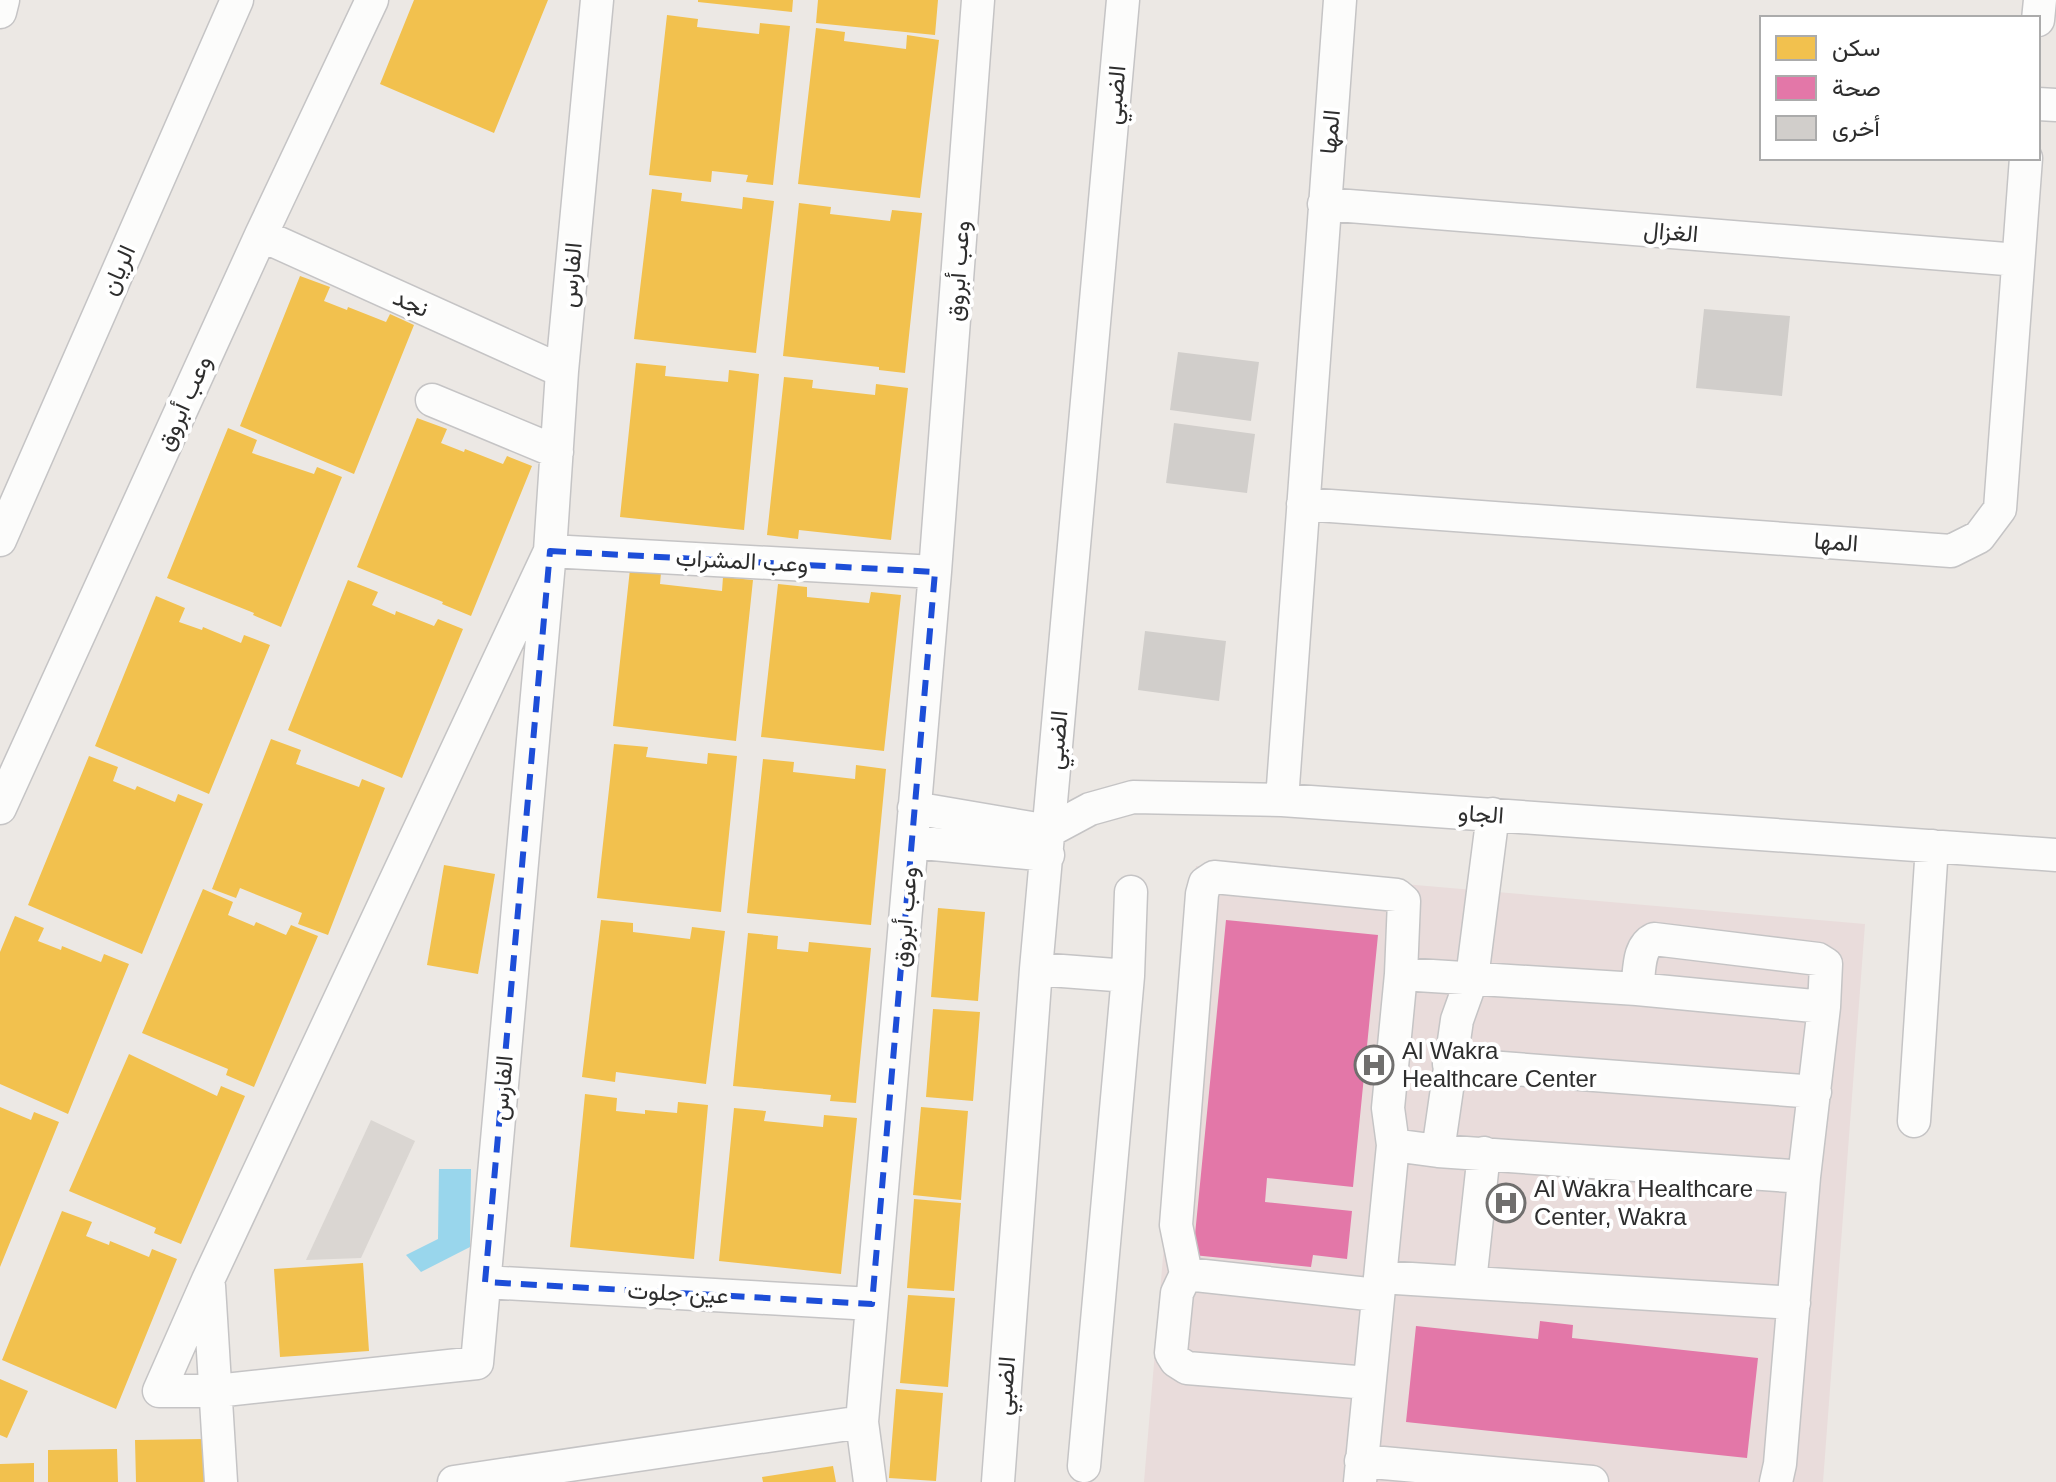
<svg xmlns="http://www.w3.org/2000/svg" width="2056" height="1482" viewBox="0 0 2056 1482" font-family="Arial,Vazirmatn,sans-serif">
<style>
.medical{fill:#e9dcdb}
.plaza{fill:#dad6d2}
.water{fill:#99d6ec}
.homes{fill:#f2c14e}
.health{fill:#e377a8}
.building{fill:#d1cecb}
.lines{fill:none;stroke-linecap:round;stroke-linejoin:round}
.minor-casing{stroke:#c5c4c5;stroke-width:35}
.minor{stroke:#fcfcfb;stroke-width:32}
.marked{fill:none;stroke:#1d4ed8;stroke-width:6;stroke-dasharray:16 10;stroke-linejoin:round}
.labels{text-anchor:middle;stroke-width:8;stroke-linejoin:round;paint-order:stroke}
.street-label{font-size:24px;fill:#2e2e2e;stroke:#fff}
.poi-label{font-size:24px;fill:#2e2e2e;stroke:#fff;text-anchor:start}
</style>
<rect width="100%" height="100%" fill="#ece8e4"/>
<path class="medical" d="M1196 866 1865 924 1823 1482H1144Z"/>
<path class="plaza" d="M371 1120 415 1141 361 1258 306 1260Z"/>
<path class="water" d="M439 1169H471L470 1247 421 1272 406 1255 438 1239Z"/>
<path class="homes" d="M414 0H548L494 133 380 84Z
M698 0H793L792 12 698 2Z
M818 0H938L935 35 816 23Z
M667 15 698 19 697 27 759 34 760 23 790 26 773 185 746 182 748 175 712 171 711 182 649 175Z
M816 28 845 32 844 41 906 49 907 35 939 40 920 198 798 184Z
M652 189 682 193 681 201 742 209 743 197 774 201 756 353 634 339Z
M799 203 831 207 830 214 890 221 892 210 922 213 905 373 879 370V367L783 356Z
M300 276 330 287 324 301 347 310 348 307 386 322 390 314 414 325 354 474 240 426Z
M636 363 666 366 665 376 728 382 729 370 759 374 744 530 620 517Z
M784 377 813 380 812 388 875 395 876 384 908 388 891 540 799 530 798 539 767 535Z
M417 418 447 429 441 443 464 452 465 449 503 464 507 456 532 466 471 616 442 604 443 602 357 567Z
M228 428 257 440 252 453 314 474 317 467 342 477 281 627 253 615 254 613 167 578Z
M630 569 661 573 660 584 722 591 723 577 753 580 736 741 613 726Z
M348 580 378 592 372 605 395 615 396 611 434 626 438 619 463 629 402 778 288 730Z
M778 584 807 587V597L869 603 871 592 901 595 884 751 761 737Z
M156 596 185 608 179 622 202 630 203 627 241 643 244 635 270 645 209 794 95 746Z
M271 739 301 750 296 764 359 787 362 779 385 788 328 935 298 924 302 913 240 888 236 898 212 889Z
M614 744 648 747 646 757 707 764 708 753 737 756 721 912 597 898Z
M89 756 118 767 113 781 135 790 137 786 175 802 178 794 203 804 142 954 28 905Z
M763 759 794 762 793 772 855 779 856 765 886 769 871 925 747 913Z
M444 865 495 874 478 974 427 965Z
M203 889 233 902 228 915 254 926 256 922 286 935 291 925 318 936 254 1087 226 1075 228 1069 142 1033Z
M938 908 985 912 978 1001 931 997Z
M15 916 44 928 38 941 61 950 62 946 101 962 104 954 129 964 68 1114 0 1084V952Z
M601 920 633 923V932L690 939 692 927 725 931 706 1084 616 1072 615 1082 582 1077Z
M748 933 778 936 777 949 808 952 809 942 871 948 856 1103 830 1101 831 1095 733 1086Z
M933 1009 980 1012 973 1101 926 1097Z
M129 1054 217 1096 221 1086 245 1096 181 1244 154 1233 156 1228 69 1191Z
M585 1094 617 1098 616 1111 645 1114V1110L677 1113 678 1102 708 1105 694 1259 570 1247Z
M0 1107 31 1120 34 1112 59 1122 0 1267Z
M921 1107 968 1111 961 1200 913 1195Z
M734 1108 766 1111 764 1121 823 1127 824 1115 857 1118 841 1274 719 1261Z
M914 1199 961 1203 954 1291 907 1288Z
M62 1211 92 1222 86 1236 109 1245 110 1241 149 1257 152 1249 177 1259 116 1409 2 1360Z
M363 1263 369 1351 280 1357 274 1269Z
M908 1295 955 1298 948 1387 900 1383Z
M0 1379 28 1391 7 1438 0 1435Z
M896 1389 943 1393 936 1481 889 1478Z
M205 1439 206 1482H136L135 1440Z
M117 1449 118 1482H48V1450Z
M34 1463V1482H0V1464Z
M833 1466 836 1482H763L762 1477Z"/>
<path class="health" d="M1226 920 1378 935 1353 1187 1267 1178 1265 1202 1352 1211 1347 1259 1313 1255 1311 1267 1193 1255Z
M1540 1321 1573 1325 1572 1338 1758 1358 1747 1458 1406 1422 1416 1326 1538 1339Z"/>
<path class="building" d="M1704 309 1790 316 1782 396 1696 388Z
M1178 352 1259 362 1251 421 1170 410Z
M1174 423 1255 434 1247 493 1166 483Z
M1145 631 1226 641 1219 701 1138 690Z"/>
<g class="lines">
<defs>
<path id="minor" d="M0 12 3 0
M2038 20 2040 0
M2038 104 2056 105
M1324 204 2018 260
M261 235 562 371
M432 400 557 452
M1303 504 1951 551 1979 537 2000 509 2026 158
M0 540 237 0
M550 551 208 1280 159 1391H216L477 1363 550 551 562 371 597 0
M550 551 935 572
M1282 800 1340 0
M0 808 261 235 372 0
M914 808 1049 831 1090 809 1133 797 1282 800 2056 855
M912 842 1048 855
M1036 969 1128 976
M1401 974 1637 989 1824 1007
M1637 989C1640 972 1637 947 1654 939L1818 959 1826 964 1824 1007 1804 1177 1780 1464 1776 1482
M1449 1064 1815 1092
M1914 1121 1932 846
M1393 1145 1438 1151 1804 1177
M1438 1151 1457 1020 1472 978 1493 814
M1186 1274 1377 1295
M1380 1277 1794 1303
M485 1282 872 1304
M1470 1282 1484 1153
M209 1286 221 1482
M862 1422 870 1482
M1361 1461 1592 1482
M1084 1466 1128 976 1131 892
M454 1482 862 1422 935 572 978 0
M998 1482 1036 969 1123 0
M1360 1482 1393 1145 1388 1108 1401 974 1404 901 1397 895 1214 877 1205 883 1202 894 1176 1225 1186 1274 1177 1293 1171 1353 1176 1361 1187 1368 1368 1383"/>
</defs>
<use href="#minor" class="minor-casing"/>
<use href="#minor" class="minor"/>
</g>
<path class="marked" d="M550 551 935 572 872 1304 485 1282Z"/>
<defs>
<symbol id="hospital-ring" viewBox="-11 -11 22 22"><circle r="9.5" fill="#fff" stroke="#706f6e" stroke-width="1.5"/><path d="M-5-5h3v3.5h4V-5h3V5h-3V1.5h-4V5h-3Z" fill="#706f6e"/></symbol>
</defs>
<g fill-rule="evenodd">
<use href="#hospital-ring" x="1352" y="1043" width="44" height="44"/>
<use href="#hospital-ring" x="1484" y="1181" width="44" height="44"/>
</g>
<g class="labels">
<g class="street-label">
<text transform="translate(1115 95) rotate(-85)" y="8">الضبي</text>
<text transform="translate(1330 132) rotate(-85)" y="8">المها</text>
<text transform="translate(1671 232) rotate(5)" y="8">الغزال</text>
<text transform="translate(118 270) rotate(-66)" y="8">الريان</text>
<text transform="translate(958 271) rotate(-86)" y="8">وعب أبروق</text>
<text transform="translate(571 275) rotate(-85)" y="8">الفارس</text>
<text transform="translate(411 303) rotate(24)" y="8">نجد</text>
<text transform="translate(184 403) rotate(-66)" y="8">وعب أبروق</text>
<text transform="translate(1836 542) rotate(4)" y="8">المها</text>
<text transform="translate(742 561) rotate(3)" y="8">وعب المشراب</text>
<text transform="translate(1057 740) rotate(-85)" y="8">الضبي</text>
<text transform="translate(1481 814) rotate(4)" y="8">الجاو</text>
<text transform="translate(905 917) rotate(-85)" y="8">وعب أبروق</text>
<text transform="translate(502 1088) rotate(-85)" y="8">الفارس</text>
<text transform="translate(678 1293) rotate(3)" y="8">عين جلوت</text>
<text transform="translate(1005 1386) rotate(-86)" y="8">الضبي</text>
</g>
<g class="poi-label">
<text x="1402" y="1059">Al Wakra<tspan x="1402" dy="28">Healthcare Center</tspan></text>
<text x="1534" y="1197">Al Wakra Healthcare<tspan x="1534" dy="28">Center, Wakra</tspan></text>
</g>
</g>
<rect x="1760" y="16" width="280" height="144" fill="#ffffff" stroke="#ababab" stroke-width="2"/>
<rect x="1776" y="36" width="40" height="24" fill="#f2c14e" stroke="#ababab" stroke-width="2"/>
<text x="1832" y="56" font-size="24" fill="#2e2e2e">سكن</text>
<rect x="1776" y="76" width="40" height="24" fill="#e377a8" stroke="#ababab" stroke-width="2"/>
<text x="1832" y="96" font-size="24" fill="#2e2e2e">صحة</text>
<rect x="1776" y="116" width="40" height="24" fill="#d1cecb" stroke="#ababab" stroke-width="2"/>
<text x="1832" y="136" font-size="24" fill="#2e2e2e">أخرى</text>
</svg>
